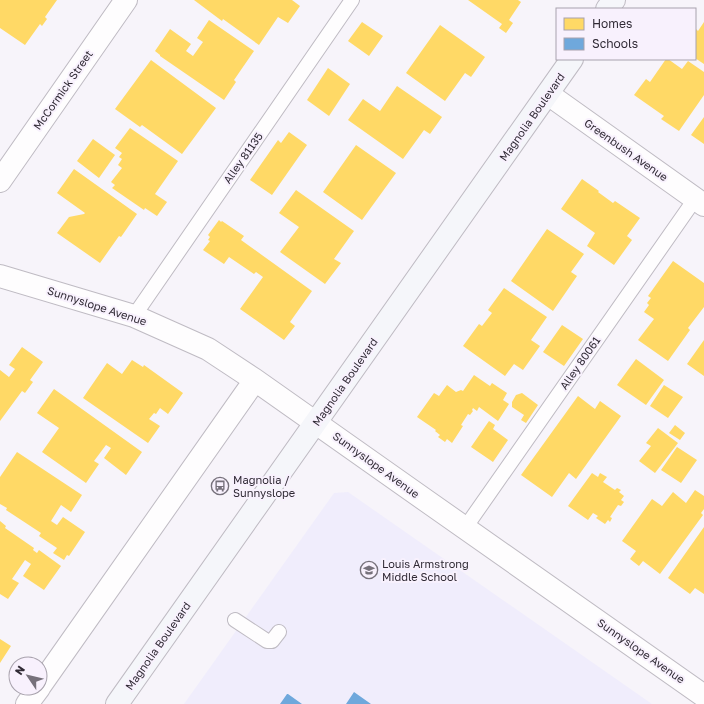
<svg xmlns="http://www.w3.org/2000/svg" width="704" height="704" viewBox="0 0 704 704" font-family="'Golos Text',sans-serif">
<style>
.education{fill:#f0edfc}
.homes{fill:#ffd966}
.schools{fill:#6fa8dc}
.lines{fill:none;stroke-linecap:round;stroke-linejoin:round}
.lane-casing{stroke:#bfbbc3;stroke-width:16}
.street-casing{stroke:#bfbbc3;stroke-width:24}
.secondary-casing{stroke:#bfbbc3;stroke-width:24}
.lane{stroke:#fefdfe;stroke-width:14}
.street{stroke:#fefdfe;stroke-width:22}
.secondary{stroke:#f5f6fa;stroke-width:22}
.labels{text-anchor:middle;stroke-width:4;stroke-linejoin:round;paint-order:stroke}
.street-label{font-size:11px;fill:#312b36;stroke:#f8f1fd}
.poi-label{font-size:11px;fill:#312b36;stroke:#f8f1fd;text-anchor:start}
</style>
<rect width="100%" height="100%" fill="#f7f4fa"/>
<path class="education" d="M348 492 652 704H184L334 493Z"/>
<path class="homes" d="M0 0H57L45 17 47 19 42 26 40 24 25 45 0 28Z
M194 0H292L300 6 288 23 278 17 259 45 223 19 222 21Z
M468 0H518L521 2 509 20 513 23 506 33 499 28 502 24Z
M209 20 254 51 234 80 236 82 224 100 160 56V55L155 51 170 29 191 44 186 51 193 56 203 42 197 38Z
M362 22 383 36 369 56 348 41Z
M704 22V64L695 58V30L696 29 698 31Z
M440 25 485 57 471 77 465 73 445 101 406 73Z
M666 59H668L682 69 688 61 704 72V95L679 131 661 119 664 116 634 95 646 79 650 82Z
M151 60 216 108 182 154 142 125 140 127 115 109Z
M328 68 350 84 329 116 307 100Z
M397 86 442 117 430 134 424 130 403 159 348 120 363 99 380 111Z
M704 117V144L691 135Z
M130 128 178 161 155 194 167 202 157 216 145 208 144 210 112 188 115 185 111 182 122 168 118 165 122 159 119 157 122 153 115 148Z
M289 132 307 145 272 195 250 180 278 140 281 143Z
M93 139 115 155 99 178 77 161Z
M356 145 396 173 362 220 323 192Z
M74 169 137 214 121 237 119 236 100 263 57 233 69 217 84 214 85 213 57 193Z
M582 179 599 191 598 192 613 203 615 201 640 218 627 236 632 240 614 265 587 246 595 233 561 209Z
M296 190 354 231 334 259 341 263 325 284 280 252 299 227 279 213Z
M219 220 221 222 222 221 244 236 241 240 312 291 290 322 295 326 284 340 240 309 263 277 256 272 254 274 229 257 224 264 203 250 210 241 208 240 210 237 208 235Z
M547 229 584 254 571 272 577 276 553 311 511 281Z
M673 261 704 283V307L688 328 690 330 668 361 638 340 654 319 644 312 649 305 647 303 651 298 648 296Z
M504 288 547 317 531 340 540 346 523 370 514 364 505 376 463 346 479 324 482 326 492 313 488 310Z
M562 325 583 339 564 366 543 352Z
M704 340V376L687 364Z
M22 347 43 362 30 380 33 382 25 393 22 391 0 421V370L9 377 15 369 9 365Z
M636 359 664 380 646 405 617 385Z
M132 360 143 367 144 365 183 393 168 414 160 408 156 414 154 413 149 419 160 426 148 443 83 398 107 363 122 374Z
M474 375 490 386 492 383 507 393 503 400 509 404 498 421 479 407 477 411 473 408 472 410 473 411 470 415 468 414 461 425 463 426 452 443 447 439 445 442 438 437 440 435 435 431 436 430 417 417 434 393 439 396 447 385 456 392 461 390 463 391Z
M664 385 683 397 668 418 650 406Z
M54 389 142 452 126 475 104 458 111 448 106 445 94 461 99 464 86 483 42 452 59 428 37 413Z
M522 393 538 405 526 423 521 420 524 415 512 407V402L516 395Z
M578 396 595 409 600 401 621 416 576 479 569 473 552 497 521 475Z
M489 421 495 425 493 429 508 440 493 462 471 447Z
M675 425 685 433 680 440 669 433Z
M658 428 678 443 655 473 639 461 651 446 646 443Z
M677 447 697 460 681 483 661 470Z
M17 452 82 495 71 512 61 505 51 521 57 525 63 517 85 532 69 556 67 555 64 560 53 553 57 548 39 536 41 533 6 510 7 508 0 504V477Z
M592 473 598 477 600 473 607 477 603 482 615 490 617 488 621 490 619 492 624 496 621 500 624 502 621 506 618 505 610 517 612 518 610 522 608 520 605 524 596 518 598 516 593 513 588 520 568 506Z
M695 490 704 496V509L701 513 703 515 660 574 643 561 639 566 630 559 636 551 622 541 652 499 662 506 673 492 686 503Z
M0 521 6 526 5 528 34 548 33 550 37 553 39 550 61 566 44 590 23 576 31 564 25 560 12 579 19 583 8 599 0 594Z
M704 527V594L695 588 690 594 668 578Z
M0 639 11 646 0 663Z"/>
<path class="schools" d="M354 692 371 704H346Z
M287 694H288L302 704H280Z"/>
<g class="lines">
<defs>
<path id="lane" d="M134 316 352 0
M465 528 695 199
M235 620 267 641H272L279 632"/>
<path id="street" d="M548 94 704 205
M0 181 126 0
M0 276 134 316 208 349 255 380 428 502 704 696
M40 686 255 380
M27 704 39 688"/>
<path id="secondary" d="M607 9 614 0
M117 704 572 59"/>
</defs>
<use href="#lane" class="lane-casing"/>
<use href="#street" class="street-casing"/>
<use href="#secondary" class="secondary-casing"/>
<use href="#lane" class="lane"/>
<use href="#street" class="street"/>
<use href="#secondary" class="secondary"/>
</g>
<defs>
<symbol id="bus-ring" viewBox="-11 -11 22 22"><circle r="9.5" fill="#f8f1fd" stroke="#76717b" stroke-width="1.5"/><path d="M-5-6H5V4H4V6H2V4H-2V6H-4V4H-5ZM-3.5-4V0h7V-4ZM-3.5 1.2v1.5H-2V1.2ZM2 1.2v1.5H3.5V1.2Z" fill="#76717b"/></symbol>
<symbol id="school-ring" viewBox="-11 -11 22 22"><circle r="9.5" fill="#f8f1fd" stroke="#76717b" stroke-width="1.5"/><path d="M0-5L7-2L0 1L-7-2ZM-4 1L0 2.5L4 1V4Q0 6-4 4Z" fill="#76717b"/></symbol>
</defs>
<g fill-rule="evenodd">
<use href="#bus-ring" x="210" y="476" width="20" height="20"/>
<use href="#school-ring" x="359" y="560" width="20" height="20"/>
</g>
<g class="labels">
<g class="street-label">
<text transform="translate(63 90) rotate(-55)" y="4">McCormick Street</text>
<text transform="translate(532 117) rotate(-55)" y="4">Magnolia Boulevard</text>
<text transform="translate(626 150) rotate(35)" y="4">Greenbush Avenue</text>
<text transform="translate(243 158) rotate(-55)" y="4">Alley 81135</text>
<text transform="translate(97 306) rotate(18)" y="4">Sunnyslope Avenue</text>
<text transform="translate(580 363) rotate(-55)" y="4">Alley 80061</text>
<text transform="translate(345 382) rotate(-55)" y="4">Magnolia Boulevard</text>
<text transform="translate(376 465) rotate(36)" y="4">Sunnyslope Avenue</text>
<text transform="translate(158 646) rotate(-55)" y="4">Magnolia Boulevard</text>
<text transform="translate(641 651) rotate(35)" y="4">Sunnyslope Avenue</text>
</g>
<g class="poi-label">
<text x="233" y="484">Magnolia /<tspan x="233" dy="13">Sunnyslope</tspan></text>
<text x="382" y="568">Louis Armstrong<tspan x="382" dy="13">Middle School</tspan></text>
</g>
</g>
<rect x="556" y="8" width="140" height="52" fill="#f8f1fd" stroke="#a8a2ad"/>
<rect x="564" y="18" width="20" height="12" fill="#ffd966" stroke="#a8a2ad"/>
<text x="592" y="28" font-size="12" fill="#312b36">Homes</text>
<rect x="564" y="38" width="20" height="12" fill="#6fa8dc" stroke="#a8a2ad"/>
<text x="592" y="48" font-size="12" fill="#312b36">Schools</text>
<g transform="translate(28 676) rotate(305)"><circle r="19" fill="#f8f1fd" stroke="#a8a2ad"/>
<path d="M0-3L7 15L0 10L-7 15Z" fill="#76717b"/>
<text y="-6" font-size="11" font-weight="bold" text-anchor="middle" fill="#312b36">N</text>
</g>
</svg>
